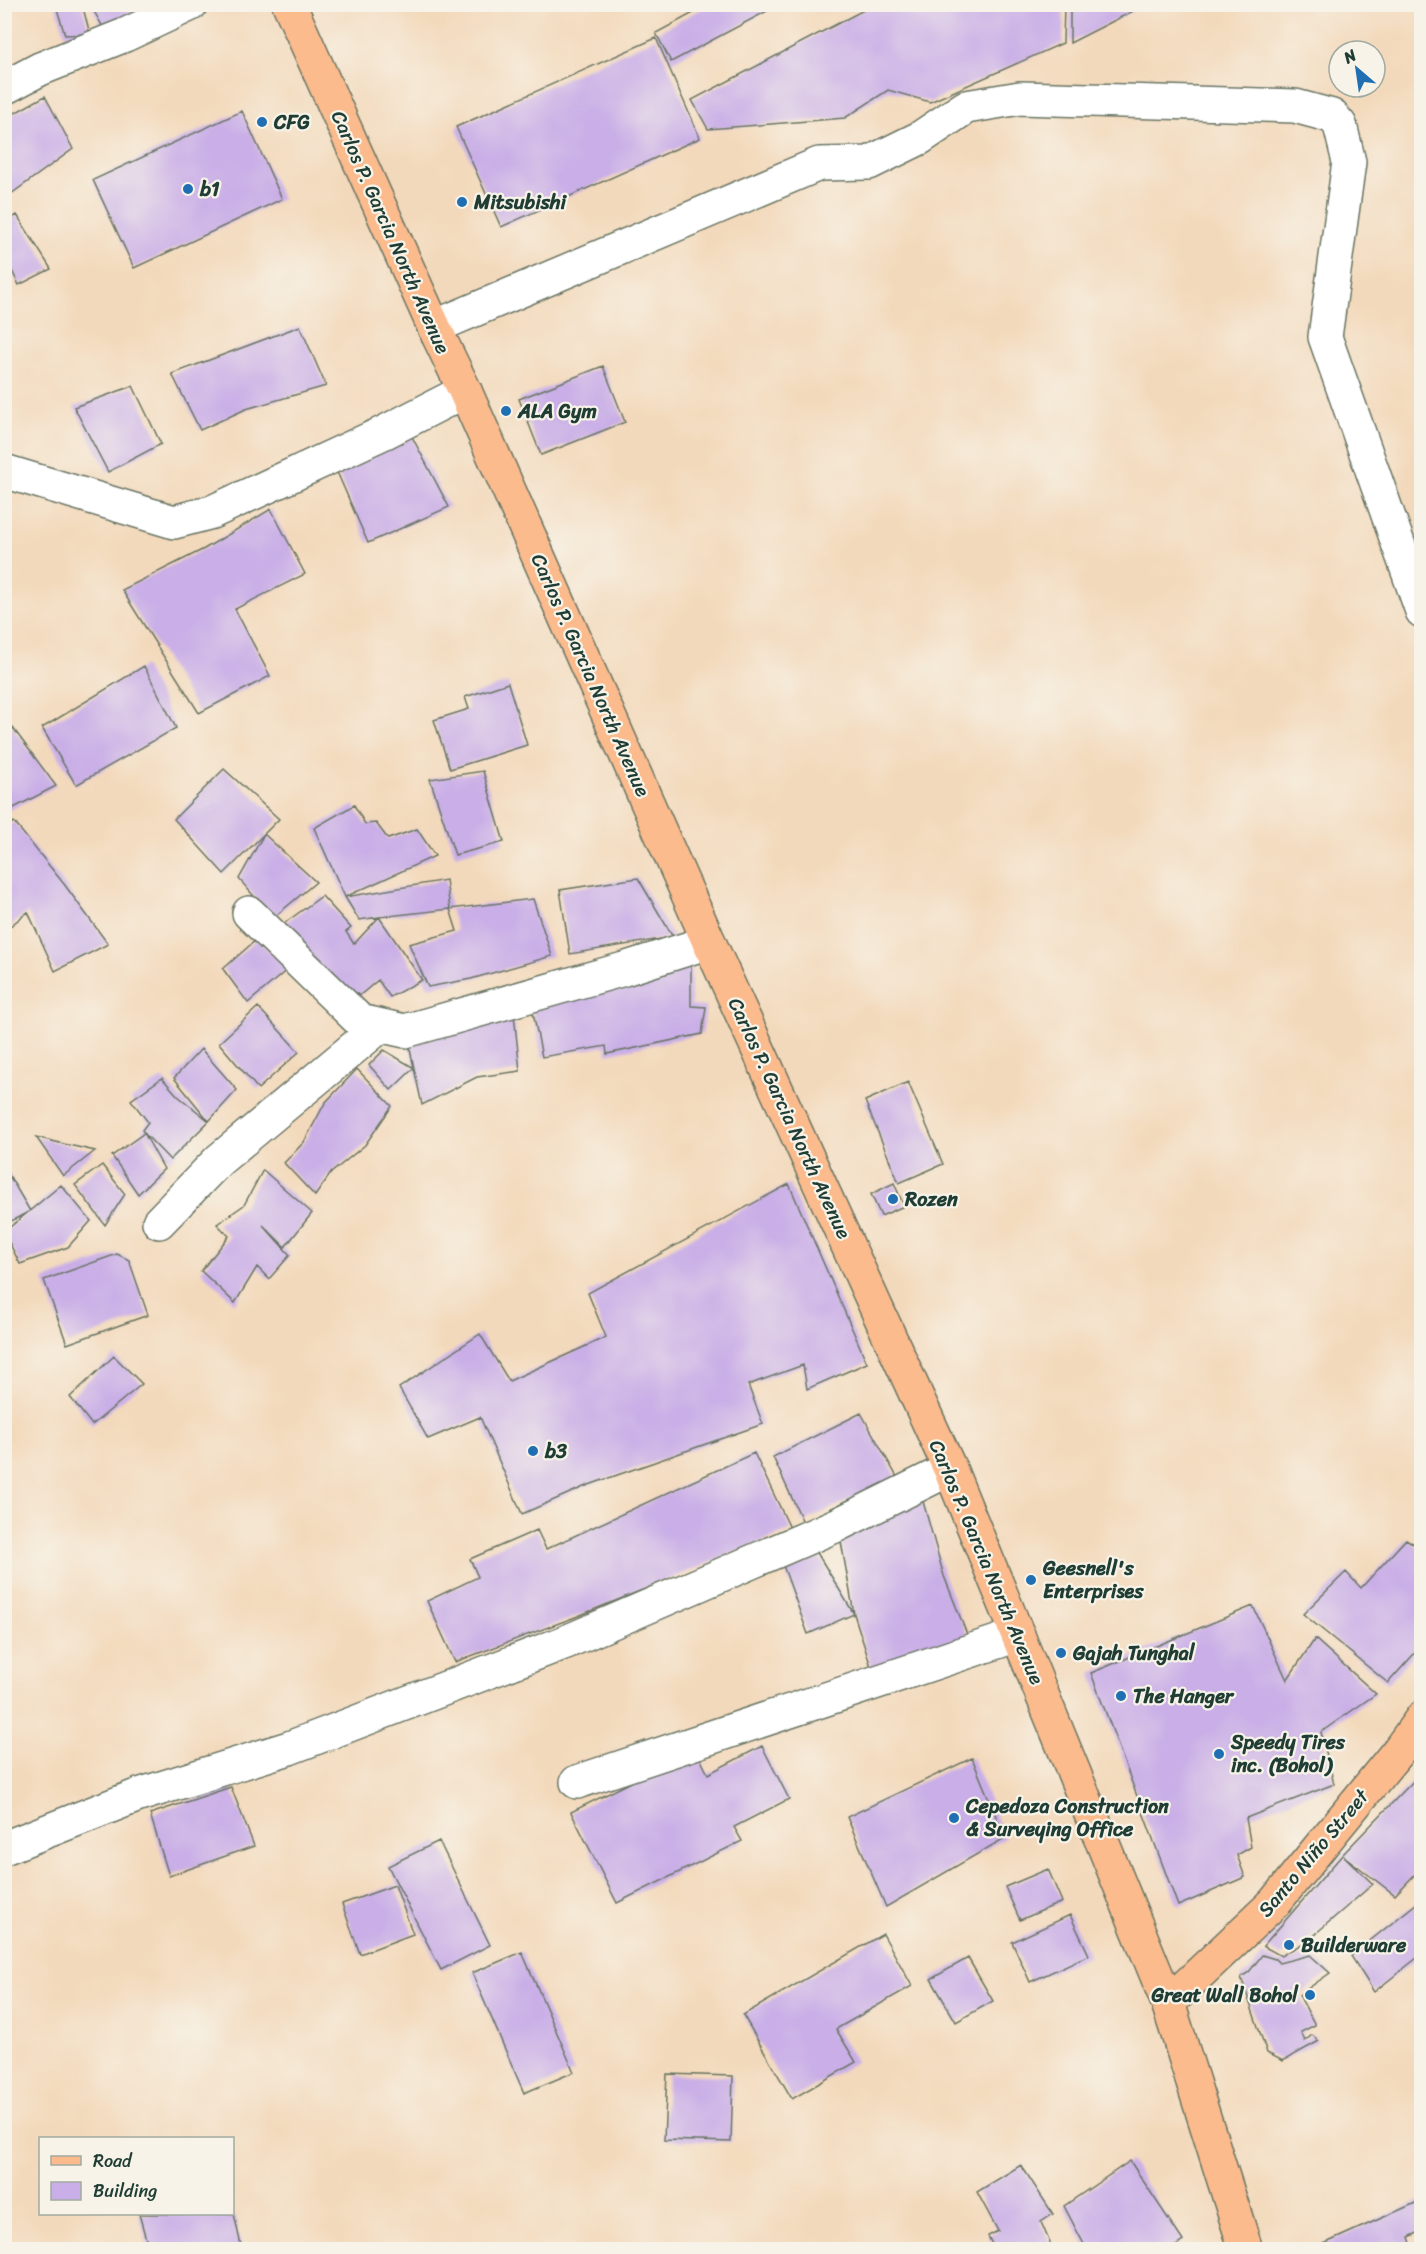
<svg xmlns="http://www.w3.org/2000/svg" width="1426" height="2254" viewBox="0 0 1426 2254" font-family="Sriracha,sans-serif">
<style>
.building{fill:#c9aee7}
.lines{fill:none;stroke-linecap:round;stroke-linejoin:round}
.minor-casing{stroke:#697463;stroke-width:36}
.major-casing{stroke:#697463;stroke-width:36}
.minor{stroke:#fff;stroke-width:33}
.major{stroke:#fbbb8d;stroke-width:33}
.poi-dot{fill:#1f6fb2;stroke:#f7f3e8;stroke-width:2}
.labels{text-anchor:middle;stroke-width:4.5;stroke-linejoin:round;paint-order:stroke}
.poi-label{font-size:20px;font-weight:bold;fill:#1f3d34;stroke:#f7f3e8;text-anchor:start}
.street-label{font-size:20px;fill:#1f3d34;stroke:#f7f3e8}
</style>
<rect width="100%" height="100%" fill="#f7f3e8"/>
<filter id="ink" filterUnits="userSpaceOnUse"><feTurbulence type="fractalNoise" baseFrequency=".0167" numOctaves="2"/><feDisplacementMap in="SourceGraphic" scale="12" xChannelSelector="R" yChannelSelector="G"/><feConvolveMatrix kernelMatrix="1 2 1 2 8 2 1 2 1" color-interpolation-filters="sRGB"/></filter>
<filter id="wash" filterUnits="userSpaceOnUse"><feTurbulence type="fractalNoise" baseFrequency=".008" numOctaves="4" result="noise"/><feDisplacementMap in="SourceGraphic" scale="24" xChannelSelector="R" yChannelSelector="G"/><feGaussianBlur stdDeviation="1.35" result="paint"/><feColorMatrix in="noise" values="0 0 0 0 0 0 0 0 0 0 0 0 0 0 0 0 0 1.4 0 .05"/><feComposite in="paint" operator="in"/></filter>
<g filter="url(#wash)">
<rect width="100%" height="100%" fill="#f3d9bb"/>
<g id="blocks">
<path class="building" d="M60 4H82L90 34 65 35 56 6Z
M90 4H158L104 29Z
M710 4H780L671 62 656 33Z
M875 4H1064L1063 43 930 102 888 90 845 118 708 129 692 100Z
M1070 4H1179V6L1135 10 1070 43Z
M656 38 700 138 501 227 456 127Z
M45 96 73 149 4 199V119Z
M242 111 282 199 134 268 93 180Z
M17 215 51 269 19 285 4 255V222Z
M300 326 326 386 246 409 200 430 172 374Z
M603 366 625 422 541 455 519 399Z
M133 386 161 444 108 472 74 407Z
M409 431 449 507 368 543 334 465Z
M271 509 305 574 235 609 270 676 199 713 122 590 204 549Z
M144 666 176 728 76 785 42 728Z
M508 683 527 745 450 769 434 720 469 709 465 697Z
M4 716 56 786 4 813Z
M224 769 279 819 224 874 174 819Z
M483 771 504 842 455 855 430 779Z
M354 805 365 824 376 823 388 839 417 829 435 856 345 897 314 828Z
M14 822 64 884 108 944 55 971 28 912 4 931V829Z
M264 834 316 882 273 918 239 879Z
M638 878 673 937 570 954 560 890Z
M446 880 450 909 533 899 552 956 471 979 428 987 409 944 457 931 450 909 379 917 422 980 390 997 378 980 353 1001 279 927 322 896 351 928 346 932 354 944 379 917 359 920 345 897Z
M257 939 288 969 248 1003 223 969Z
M691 964V1006L706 1007 702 1034 607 1054 606 1046 542 1057 532 1007 598 994Z
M258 1007 299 1052 258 1089 219 1043Z
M514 1014 520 1071 477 1077 422 1105 414 1068 391 1090 369 1065 384 1050 414 1068 409 1044Z
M201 1049 237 1090 209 1121 174 1078Z
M357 1069 392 1106 365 1145 331 1173 315 1196 284 1163 304 1142 325 1103Z
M162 1078 178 1096 209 1121 170 1160 144 1133 164 1169 138 1194 112 1156 144 1133 142 1130 148 1122 131 1100Z
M908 1082 943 1164 899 1183 865 1101Z
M36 1137 64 1144 95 1151 63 1176Z
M102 1165 125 1194 105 1225 75 1185Z
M263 1170 312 1213 285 1247 263 1225 290 1255 269 1279 257 1267 235 1303 201 1271 229 1236 217 1224 244 1205Z
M7 1172 30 1211 4 1225V1173Z
M894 1183 904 1206 881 1216 871 1194Z
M789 1184 867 1363 807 1389 803 1365 748 1385 763 1424 586 1486 522 1514 480 1417 428 1439 399 1388 480 1334 509 1381 606 1337 588 1293Z
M61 1185 91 1221 68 1247 20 1264 4 1232Z
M117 1254 129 1260 148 1315 67 1344 44 1280Z
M114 1356 142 1384 92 1425 70 1397Z
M861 1413 897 1477 803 1522 773 1457Z
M754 1453 791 1530 578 1616 455 1662 427 1601 478 1577 470 1559 537 1530 546 1549Z
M922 1498 944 1576 968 1637 873 1673 854 1614 840 1536Z
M1406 1539 1422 1549V1645L1388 1683 1303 1614 1346 1572 1361 1588Z
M813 1546 854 1614 808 1634 781 1560Z
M1253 1606 1287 1680 1315 1639 1376 1694 1321 1732 1334 1784 1246 1818 1251 1847 1237 1855 1245 1877 1178 1906 1091 1673Z
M762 1746 789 1799 734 1827 742 1841 617 1903 571 1812 696 1750 708 1774Z
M972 1758 1005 1838 886 1907 847 1817Z
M1422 1772V1867L1395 1895 1344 1856 1373 1884 1307 1941 1281 1956 1263 1946 1343 1854Z
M231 1787 254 1846 169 1876 150 1814Z
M439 1841 490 1945 441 1970 388 1866Z
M1048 1869 1062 1902 1020 1920 1005 1887Z
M395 1885 413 1934 360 1954 342 1904Z
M1422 1899V1954L1374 1992 1351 1956Z
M1070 1915 1089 1955 1030 1982 1012 1942Z
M883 1934 912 1986 836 2029 856 2062 792 2099 743 2015Z
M522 1952 574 2072 524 2093 472 1973Z
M1262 1955 1275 1959 1279 1963 1310 1955 1330 1973 1299 1995 1315 2025 1301 2032 1305 2041 1312 2035 1319 2041 1283 2061 1267 2053 1241 1977 1249 1972Z
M968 1958 993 2001 956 2022 931 1979Z
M667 2074 733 2076 731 2142 664 2140Z
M1130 2161 1183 2241 1170 2250H1087L1064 2206Z
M1021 2165 1053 2214 1041 2222 1053 2250H995L988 2236 998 2231 977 2192Z
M1422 2200V2231L1409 2237 1413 2250H1318L1317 2247Z
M139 2214H234L242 2250H149Z"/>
</g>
</g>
<g filter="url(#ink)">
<use href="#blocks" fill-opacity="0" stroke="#697463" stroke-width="1.5"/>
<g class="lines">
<defs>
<path id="minor" d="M4 88 40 69 125 35 191 4
M434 327 819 164 869 163 920 138 966 107 1020 98 1295 106 1332 116 1340 125 1349 162 1325 337 1422 611
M4 471 174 522 212 512 385 432 465 391
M249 913 360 1021 405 1031 624 969 709 942
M159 1222 219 1160 380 1026
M577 1782 1018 1635
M4 1848 139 1795 289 1748 566 1642 837 1525 950 1469"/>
<path id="major" d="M289 4 434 327 465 391 709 942 950 1469 1168 2003 1246 2250
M1168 2003 1274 1903 1399 1750 1422 1718"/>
</defs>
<use href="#minor" class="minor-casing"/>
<use href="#major" class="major-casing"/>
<use href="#minor" class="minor"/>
<use href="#major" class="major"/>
</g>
</g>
<g class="poi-dot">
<circle cx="262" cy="122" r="6"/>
<circle cx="188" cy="189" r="6"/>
<circle cx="462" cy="202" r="6"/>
<circle cx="506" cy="411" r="6"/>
<circle cx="893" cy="1199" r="6"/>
<circle cx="533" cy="1451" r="6"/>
<circle cx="1031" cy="1580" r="6"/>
<circle cx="1061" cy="1653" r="6"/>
<circle cx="1121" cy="1696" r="6"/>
<circle cx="1219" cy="1754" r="6"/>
<circle cx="954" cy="1818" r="6"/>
<circle cx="1289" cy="1945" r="6"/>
<circle cx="1310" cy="1995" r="6"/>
</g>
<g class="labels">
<g class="poi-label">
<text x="274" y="129">CFG</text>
<text x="200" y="196">b1</text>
<text x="474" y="209">Mitsubishi</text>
<text x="518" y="418">ALA Gym</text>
<text x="905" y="1206">Rozen</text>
<text x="545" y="1458">b3</text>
<text x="1043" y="1575">Geesnell's<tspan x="1043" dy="23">Enterprises</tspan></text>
<text x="1073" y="1660">Gajah Tunghal</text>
<text x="1133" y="1703">The Hanger</text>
<text x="1231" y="1749">Speedy Tires<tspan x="1231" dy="23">inc. (Bohol)</tspan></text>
<text x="966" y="1813">Cepedoza Construction<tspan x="966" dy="23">&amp; Surveying Office</tspan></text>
<text x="1301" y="1952">Builderware</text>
<text x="1298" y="2002" text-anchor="end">Great Wall Bohol</text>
</g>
<g class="street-label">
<text transform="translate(391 232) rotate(66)" y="7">Carlos P. Garcia North Avenue</text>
<text transform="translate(591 675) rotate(66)" y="7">Carlos P. Garcia North Avenue</text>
<text transform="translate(790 1118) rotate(65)" y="7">Carlos P. Garcia North Avenue</text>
<text transform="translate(987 1562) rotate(67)" y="7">Carlos P. Garcia North Avenue</text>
<text transform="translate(1313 1853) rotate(-50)" y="7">Santo Niño Street</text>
</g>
</g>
<rect width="1426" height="2254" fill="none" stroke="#f7f3e8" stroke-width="24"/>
<rect x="39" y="2137" width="195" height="78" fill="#f7f3e8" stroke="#a1aaa0" stroke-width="1.5"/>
<rect x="51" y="2156" width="30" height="9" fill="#fbbb8d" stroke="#a1aaa0" stroke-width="1.5"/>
<text x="93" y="2167" font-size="18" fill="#1f3d34">Road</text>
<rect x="51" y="2182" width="30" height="18" fill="#c9aee7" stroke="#a1aaa0" stroke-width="1.5"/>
<text x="93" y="2197" font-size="18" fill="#1f3d34">Building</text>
<g transform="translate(1357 69) rotate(331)"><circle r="28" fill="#f7f3e8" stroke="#a1aaa0" stroke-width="1.5"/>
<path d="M0-4.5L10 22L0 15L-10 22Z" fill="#1f6fb2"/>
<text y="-9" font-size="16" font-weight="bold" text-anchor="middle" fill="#1f3d34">N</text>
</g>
</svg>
